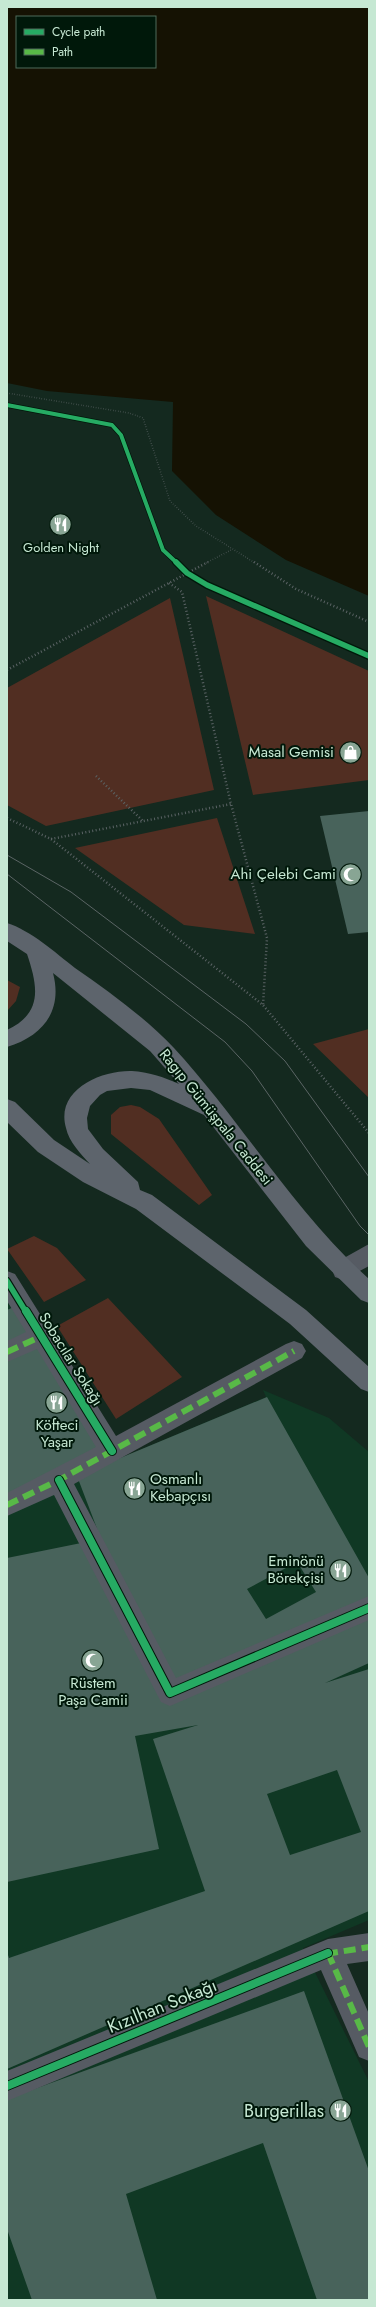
<svg xmlns="http://www.w3.org/2000/svg" width="376" height="2307" viewBox="0 0 376 2307" font-family="Jost,sans-serif">
<style>
.built{fill:#103824}
.green{fill:#512e22}
.water{fill:#151203;fill-rule:evenodd}
.building{fill:#48635b;fill-rule:evenodd}
.lines{fill:none;stroke-linecap:round;stroke-linejoin:round}
.path-far1{stroke:#5b6365;stroke-width:1.5;stroke-dasharray:0.5 2;stroke-linecap:butt}
.path{stroke:#5b6365;stroke-width:2.5;stroke-dasharray:1 2.5;stroke-linecap:butt}
.minor{fill:#565b63;fill-rule:evenodd}
.major{fill:#5d646c;fill-rule:evenodd}
.tram{stroke:#5b6565;stroke-width:1}
.quiet{stroke:#58b947;stroke-width:6;stroke-dasharray:12 6;stroke-linecap:butt}
.cycleway-far2-casing{stroke:#00180a;stroke-width:5.5}
.cycleway-far1-casing{stroke:#00180a;stroke-width:8}
.cycleway-casing{stroke:#00180a;stroke-width:10}
.cycleway-far2{stroke:#26ab63;stroke-width:4}
.cycleway-far1{stroke:#26ab63;stroke-width:5.5}
.cycleway{stroke:#26ab63;stroke-width:8}
.labels{text-anchor:middle;stroke-width:4;stroke-linejoin:round;paint-order:stroke}
.far-poi-label{font-size:13px;fill:#c6e8d3;stroke:#00180a}
.poi-label{font-size:15px;fill:#c6e8d3;stroke:#00180a;text-anchor:end}
.street-label{font-size:15px;fill:#c6e8d3;stroke:#00180a}
.near-street-label{font-size:18px;fill:#c6e8d3;stroke:#00180a}
.near-poi-label{font-size:18px;fill:#c6e8d3;stroke:#00180a;text-anchor:end}
</style>
<rect width="100%" height="100%" fill="#14291f"/>
<path class="built" d="M7 1282 118 1459 266 1397 263 1390 329 1418 369 1452V1920L303 1948 369 2082V2300H7Z"/>
<path class="green" d="M206 596 369 671V780L253 795Z
M170 598 214 790 46 826 7 805V688Z
M217 818 255 934 184 925 75 848Z
M7 980 20 987 16 1001 7 1011Z
M369 1029V1098L313 1044Z
M131 1105 140 1107 159 1119 212 1195 199 1205 111 1134V1115L120 1107Z
M34 1236 57 1248 86 1280 44 1302 7 1249Z
M108 1298 182 1377 116 1419 57 1326Z"/>
<path class="water" d="M7 7H369V596L286 560 216 515 172 471 173 402 47 391 7 383ZM17 17H155V67H17Z"/>
<path class="building" d="M369 811V932L348 934 320 816Z
M16 1306 32 1334 7 1344V1310Z
M42 1342 105 1454 7 1497V1358Z
M267 1397 369 1578V1663L325 1683 369 1669V1911L7 2069V1952L9 1958 205 1891 153 1739 198 1725 135 1736 159 1849 7 1882V1558L101 1539 77 1476ZM297 1562 316 1592 266 1619 247 1589ZM337 1770 361 1832 290 1855 267 1794Z
M304 1991 369 2171V2300H317L263 2143 126 2194 157 2300H32L7 2229V2099Z"/>
<g class="lines">
<path class="path-far1" d="M7 393 129 413 143 418 170 501 196 526 255 563
M206 563 231 550"/>
<path class="path" d="M254 562 296 589 369 622
M169 583 182 592 231 804 267 938 263 1005
M7 670 208 562
M96 776 143 821
M7 818 51 839 263 1005 369 1133
M51 839 231 804"/>
<path class="minor" d="M369 1244V1266L343 1280 335 1277 332 1270 335 1263Z
M7 1271 15 1274 116 1436 286 1344 294 1341 302 1344 306 1351 302 1358 74 1484 176 1678 369 1596V1620L170 1706 161 1702 54 1495 7 1516V1493L96 1447 37 1349 7 1362V1341L26 1332 7 1301Z
M369 1933V1961L347 1964 369 2014V2061L359 2057 321 1970 7 2101V2071L328 1939Z"/>
<path class="major" d="M7 923C30 930 56 953 75 968 108 991 146 1018 174 1048 242 1122 293 1210 369 1279V1303L361 1300 306 1246 204 1115 150 1090 131 1088 107 1091 100 1095 90 1106 87 1118 88 1129 103 1149 138 1182 140 1190 152 1195 306 1310 369 1367V1392L361 1389 290 1324 136 1209 83 1182 38 1152 7 1122V1099L15 1102 54 1140 90 1164C81 1154 69 1142 66 1128 55 1090 101 1070 132 1071 148 1072 164 1077 179 1084L150 1051 53 973C63 1011 43 1036 7 1047V1030C43 1013 38 987 27 954L7 941Z"/>
<path class="tram" d="M7 855 71 892 246 1024 285 1061 369 1177
M7 874 225 1042 252 1071 360 1226 369 1235"/>
<path class="quiet" d="M7 1352 42 1336
M7 1505 59 1480 294 1351
M328 1953 369 2047
M326 1954 369 1947"/>
<defs>
<path id="cycleway-far2" d="M7 405 112 425 121 435 163 550 177 563"/>
<path id="cycleway-far1" d="M176 562 187 573 207 585 369 656
M7 1281 26 1312"/>
<path id="cycleway" d="M26 1311 112 1451
M59 1480 170 1693 369 1608
M7 2086 328 1953"/>
</defs>
<use href="#cycleway-far2" class="cycleway-far2-casing"/>
<use href="#cycleway-far1" class="cycleway-far1-casing"/>
<use href="#cycleway" class="cycleway-casing"/>
<use href="#cycleway-far2" class="cycleway-far2"/>
<use href="#cycleway-far1" class="cycleway-far1"/>
<use href="#cycleway" class="cycleway"/>
</g>
<defs>
<symbol id="restaurant-disc" viewBox="-11 -11 22 22"><circle r="9.5" fill="#88a594" stroke="#00180a"/><path d="M-5-6h1v4h1v-4h1v4h1v-4h1v5L-1.5 .5V6h-2V.5L-5-1ZM5-6V6H3V1.5H1.5Q1.5-4 5-6Z" fill="#fff"/></symbol>
<symbol id="shop-disc" viewBox="-11 -11 22 22"><circle r="9.5" fill="#88a594" stroke="#00180a"/><path d="M-5-2.5h2.3a2.7 3.5 0 0 1 5.4 0H5L5.5 6h-11ZM-1.5-2.5h3a1.5 2.3 0 0 0-3 0Z" fill="#fff"/></symbol>
<symbol id="mosque-disc" viewBox="-11 -11 22 22"><circle r="9.5" fill="#88a594" stroke="#00180a"/><path d="M3.5-4.9A6 6 0 1 0 3.5 4.9A5 5 0 1 1 3.5-4.9Z" fill="#fff"/></symbol>
</defs>
<g fill-rule="evenodd">
<use href="#restaurant-disc" x="48" y="512" width="25" height="25"/>
<use href="#shop-disc" x="338" y="740" width="25" height="25"/>
<use href="#mosque-disc" x="338" y="862" width="25" height="25"/>
<use href="#restaurant-disc" x="44" y="1390" width="25" height="25"/>
<use href="#restaurant-disc" x="122" y="1476" width="25" height="25"/>
<use href="#restaurant-disc" x="328" y="1558" width="25" height="25"/>
<use href="#mosque-disc" x="80" y="1648" width="25" height="25"/>
<use href="#restaurant-disc" x="328" y="2098" width="25" height="25"/>
</g>
<g class="labels">
<g class="far-poi-label">
<text x="61" y="552">Golden Night</text>
</g>
<g class="poi-label">
<text x="334" y="757">Masal Gemisi</text>
<text x="336" y="879">Ahi Çelebi Cami</text>
<text x="57" y="1430" text-anchor="middle">Köfteci<tspan x="57" dy="17">Yaşar</tspan></text>
<text x="150" y="1484" text-anchor="start">Osmanlı<tspan x="150" dy="17">Kebapçısı</tspan></text>
<text x="324" y="1566">Eminönü<tspan x="324" dy="17">Börekçisi</tspan></text>
<text x="93" y="1688" text-anchor="middle">Rüstem<tspan x="93" dy="17">Paşa Camii</tspan></text>
</g>
<g class="street-label">
<text transform="translate(216 1117) rotate(51)" y="5">Ragıp Gümüşpala Caddesi</text>
<text transform="translate(71 1359) rotate(58)" y="5">Sobacılar Sokağı</text>
</g>
<g class="near-street-label">
<text transform="translate(162 2006) rotate(-22)" y="6">Kızılhan Sokağı</text>
</g>
<g class="near-poi-label">
<text x="324" y="2117">Burgerillas</text>
</g>
</g>
<rect width="376" height="2307" fill="none" stroke="#c6e8d3" stroke-width="16"/>
<rect x="16" y="16" width="140" height="52" fill="#00180a" stroke="#4f6b5a"/>
<rect x="24" y="29" width="20" height="6" fill="#26ab63" stroke="#4f6b5a"/>
<text x="52" y="36" font-size="12" fill="#c6e8d3">Cycle path</text>
<rect x="24" y="49" width="20" height="6" fill="#58b947" stroke="#4f6b5a"/>
<text x="52" y="56" font-size="12" fill="#c6e8d3">Path</text>
</svg>
